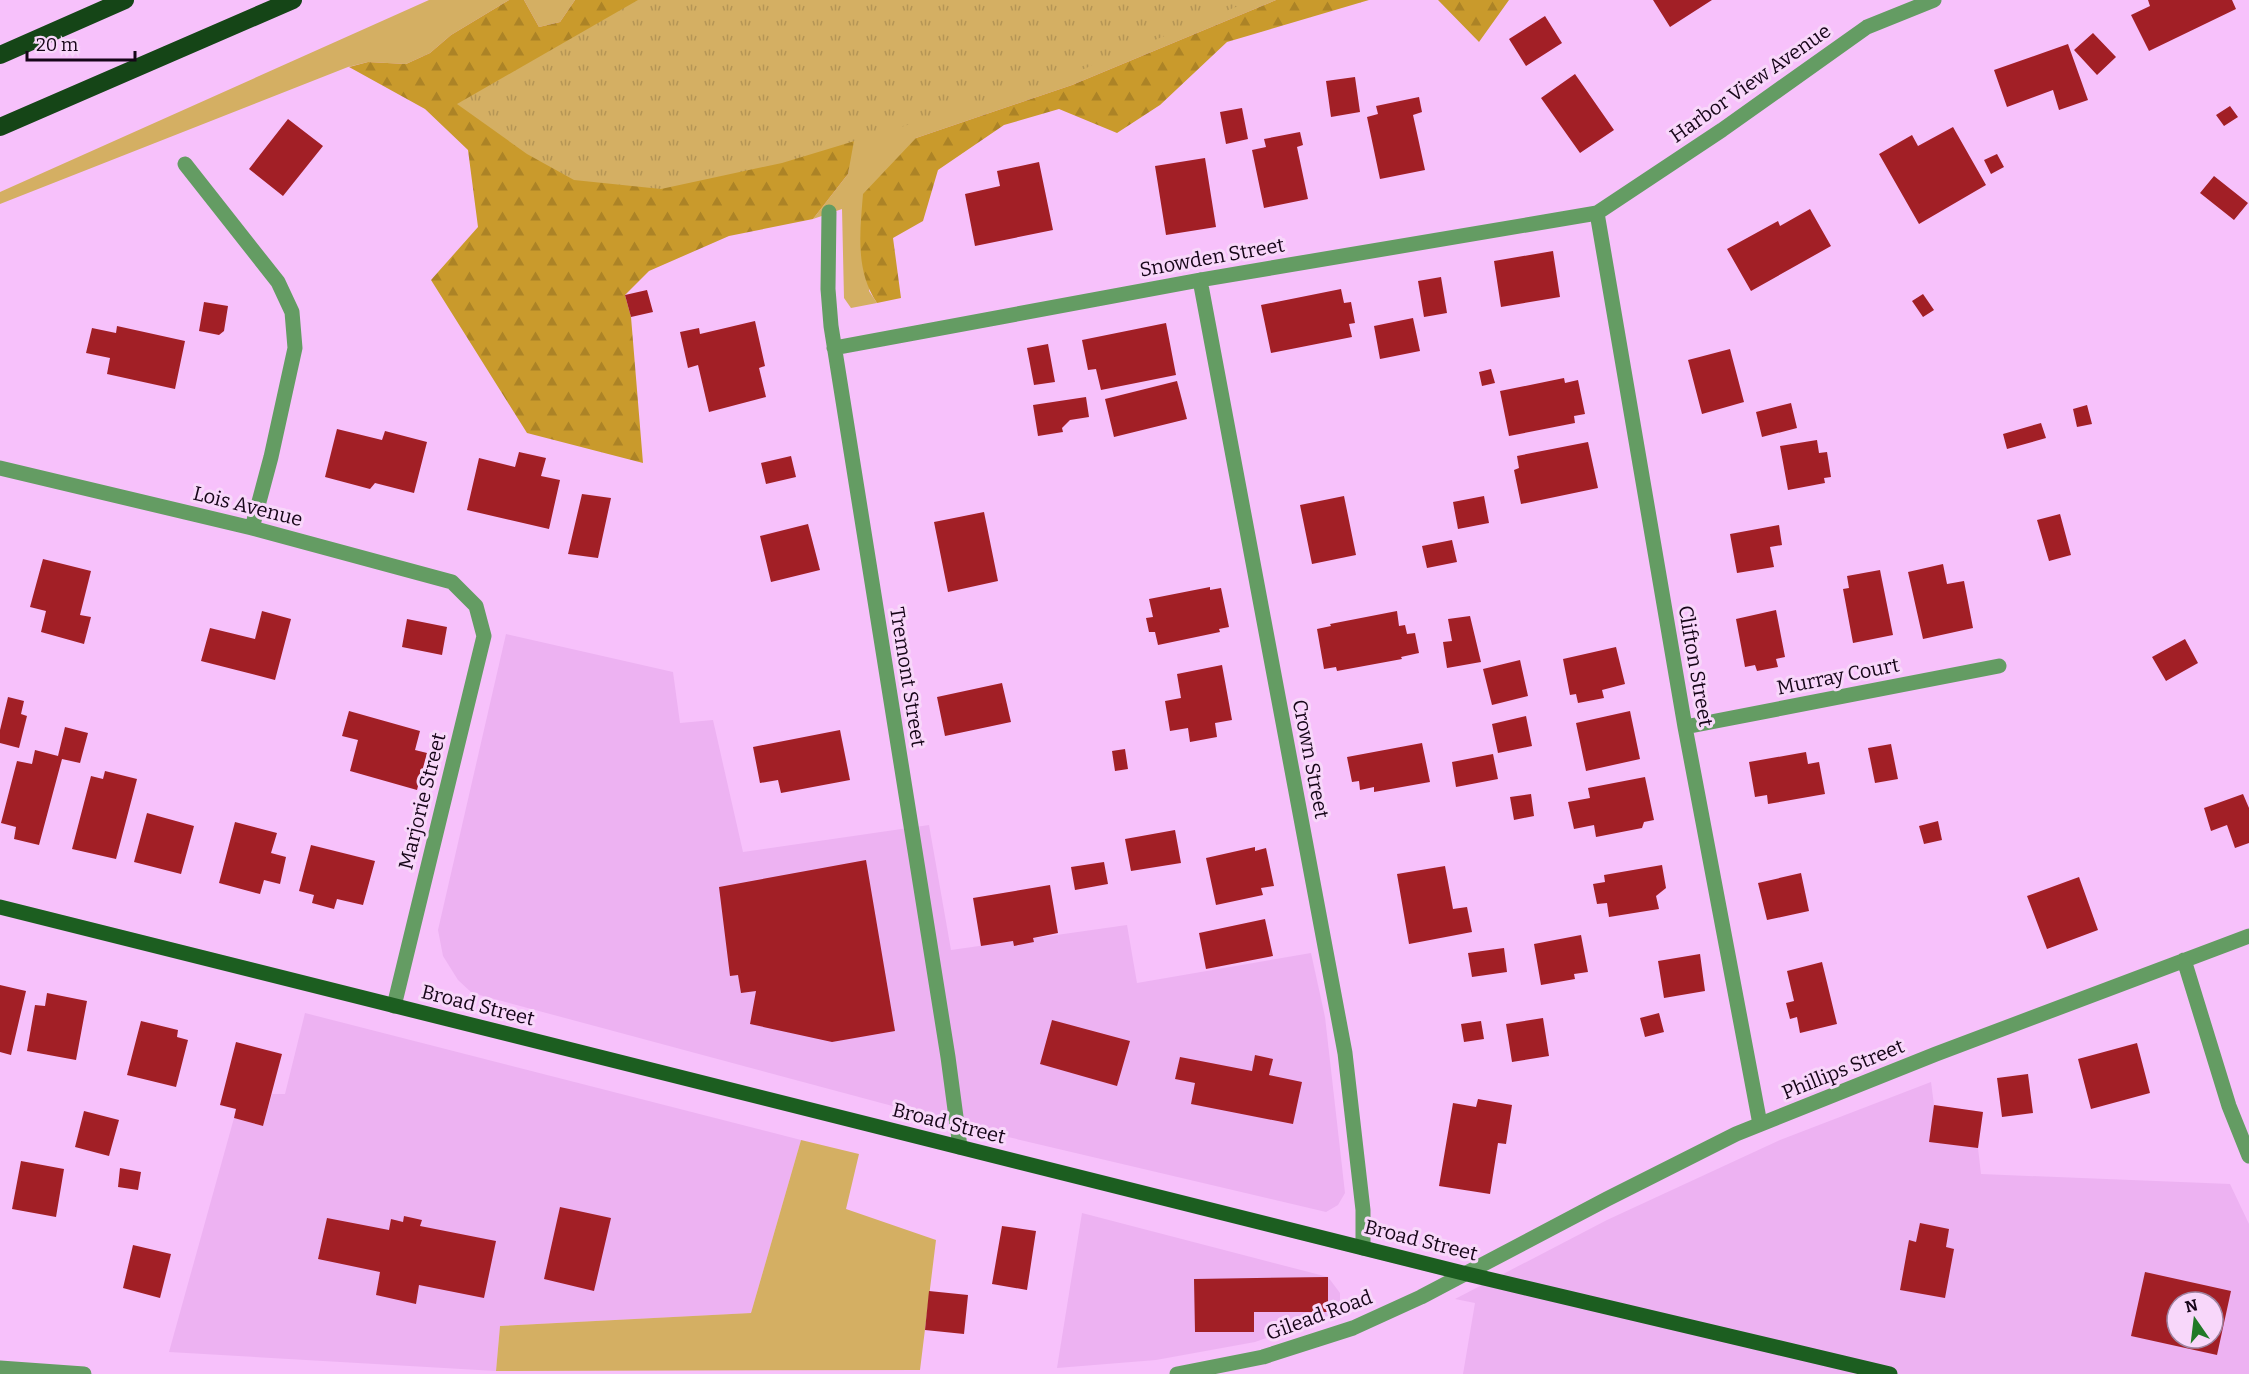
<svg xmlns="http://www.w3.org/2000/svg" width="2249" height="1374" viewBox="0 0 2249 1374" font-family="Bitter,serif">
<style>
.built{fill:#edb2f2;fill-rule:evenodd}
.grass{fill:#d4af63}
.forest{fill:url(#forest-firs)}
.park{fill:url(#park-tufts)}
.building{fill:#a21f26;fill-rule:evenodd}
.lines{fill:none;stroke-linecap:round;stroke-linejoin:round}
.street{stroke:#649c63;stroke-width:15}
.primary{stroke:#1c5e20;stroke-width:15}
.highway{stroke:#154517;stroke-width:18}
.labels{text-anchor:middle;stroke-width:6;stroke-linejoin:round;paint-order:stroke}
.street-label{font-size:20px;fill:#160518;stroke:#f8d7fa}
</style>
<defs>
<pattern id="forest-firs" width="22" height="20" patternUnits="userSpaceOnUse" patternTransform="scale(1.5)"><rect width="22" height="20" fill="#c99a2c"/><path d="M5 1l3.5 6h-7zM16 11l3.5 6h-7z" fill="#ac8326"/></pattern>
<pattern id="park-tufts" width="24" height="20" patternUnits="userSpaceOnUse" patternTransform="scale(1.5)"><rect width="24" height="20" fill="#d4af63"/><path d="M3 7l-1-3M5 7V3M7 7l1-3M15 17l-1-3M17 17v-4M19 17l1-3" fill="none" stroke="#b59555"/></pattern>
</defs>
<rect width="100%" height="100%" fill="#f7c1fb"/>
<path class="built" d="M506 634 673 672 680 723 713 720 743 852 929 825 951 950 1127 925 1137 983 1311 953 1325 1017 1345 1193 1338 1205 1326 1212 1008 1137 472 993 458 980 443 956 438 930Z
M305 1013 801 1140 751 1313 500 1326 496 1371 169 1352 234 1118 263 1126 272 1094H285Z
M1931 1082 1934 1105 1983 1112 1978 1148 1981 1174 2230 1184 2249 1224V1374H1463L1475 1303 1455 1299 1607 1220 1780 1140ZM2177 1302H2213V1338H2177Z
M1082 1213 1328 1277 1340 1293V1312L1255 1342 1156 1360 1057 1368Z"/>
<path class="grass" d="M429 0H509L451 35 430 53 406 64 368 62 348 67 0 204V192Z
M524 0H575L560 22 539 27Z
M865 0H1276L1072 85 916 138 869 291 877 303 851 308 844 298 842 209 813 219 848 174Z
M801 1140 859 1154 846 1209 936 1240 920 1370 496 1371 500 1326 751 1313Z"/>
<path class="forest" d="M509 0H524L539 27 560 22 575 0H865L857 124 848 174 813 219 729 236 649 271 625 295 631 317 643 463 527 433 431 280 478 227 468 150 425 109 349 67 368 62 406 64 430 53 451 35Z
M1276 0H1369L1227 42 1160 105 1117 133 1059 109 1004 125 938 170 923 221 893 238 901 298 877 303C855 270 860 232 863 194L916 138 1072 85Z
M1438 0H1509L1479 42Z"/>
<path class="park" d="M638 0H1253L1059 79 782 163 661 189 574 180 527 154 457 104Z"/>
<path class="building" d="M1653 0H1712L1670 27Z
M2148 0H2232L2236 9 2149 51 2131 15 2150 6Z
M1545 16 1562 43 1526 66 1509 39Z
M2093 33 2116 57 2097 75 2074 50Z
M2068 44 2088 100 2059 110 2053 90 2007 107 1994 70Z
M1575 74 1614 130 1580 153 1541 98Z
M1355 77 1360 112 1331 117 1326 81Z
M1419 97 1422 112 1413 115 1425 170 1380 179 1367 117 1378 114 1376 106Z
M2230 106 2238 117 2224 126 2216 115Z
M1242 108 1248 139 1226 144 1220 112Z
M288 119 323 146 283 196 249 169Z
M1953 127 1986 185 1919 224 1879 154 1912 135 1918 146Z
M1300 132 1303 145 1297 147 1308 199 1264 208 1252 150 1266 147 1264 139Z
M1997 154 2004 167 1991 174 1984 160Z
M1205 158 1216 227 1166 235 1155 166Z
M1039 162 1053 230 975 246 965 194 1000 186 997 171Z
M2214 176 2248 203 2234 220 2200 193Z
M1810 209 1831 246 1751 291 1727 249 1778 221 1780 226Z
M1553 251 1560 297 1501 307 1494 261Z
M1441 277 1447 313 1424 317 1418 281Z
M1341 289 1344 303 1351 302 1355 323 1349 324 1352 337 1271 353 1261 305Z
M647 290 653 312 631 317 625 295Z
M1923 294 1934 310 1923 317 1912 301Z
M204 302 228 306 224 331 219 335 199 331Z
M1413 318 1420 351 1380 359 1374 326Z
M755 321 765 366 759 368 766 397 709 412 698 365 688 368 680 332 699 328 700 334Z
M1166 323 1176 375 1101 390 1096 369 1088 370 1082 340Z
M117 326 185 341 175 389 107 374 110 358 86 353 92 328 116 333Z
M1048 344 1055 382 1034 385 1027 348Z
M1730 349 1744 402 1702 414 1688 360Z
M1491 369 1495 383 1482 386 1479 372Z
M1564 378 1565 383 1578 380 1585 414 1574 416 1575 423 1509 436 1500 391Z
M1177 381 1187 419 1114 437 1105 399Z
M1086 397 1089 417 1070 420 1062 428 1063 432 1038 436 1033 405Z
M1791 403 1797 428 1762 437 1756 412Z
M2087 405 2092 424 2077 427 2073 409Z
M2041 423 2046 438 2007 449 2003 434Z
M337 429 382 440 385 431 427 442 414 493 375 483 370 489 325 477Z
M1817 440 1819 453 1827 452 1831 477 1824 478 1825 483 1788 490 1780 446Z
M1588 442 1598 488 1521 504 1514 470 1519 468 1517 456Z
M519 452 546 458 541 476 560 480 549 529 467 510 479 458 515 467Z
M791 456 796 477 766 484 761 463Z
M582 494 611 498 598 558 568 554Z
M1344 496 1356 555 1312 564 1300 505Z
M1484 496 1489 523 1458 529 1453 502Z
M984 512 998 581 948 592 934 522Z
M2060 514 2071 555 2049 561 2037 520Z
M808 524 820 570 771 582 760 536Z
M1779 525 1782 545 1770 547 1774 567 1737 573 1730 534Z
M1452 540 1457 562 1427 568 1422 546Z
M43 559 91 571 80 615 91 617 84 644 41 632 46 611 30 607Z
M1943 564 1947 584 1964 581 1973 628 1923 639 1908 572Z
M1880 570 1893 635 1853 643 1843 589 1849 588 1847 576Z
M1210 587V590L1221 588 1229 627 1219 629 1220 632 1158 645 1155 632H1149L1146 618 1153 617 1149 599Z
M1776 610 1785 657 1776 659 1778 667 1757 671 1755 665 1745 667 1736 619Z
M262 611 291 619 275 680 201 661 210 628 255 639Z
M1397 611 1399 626 1405 625 1407 634 1415 633 1419 653 1401 657 1402 659 1337 671 1336 667 1324 669 1317 629 1331 626 1330 624Z
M1470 616 1481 662 1447 668 1443 642 1452 641 1448 619Z
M407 619 447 627 442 655 402 647Z
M2185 639 2198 663 2166 681 2152 657Z
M1616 647 1625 684 1602 690 1604 698 1578 703 1576 694 1570 695 1563 659Z
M1520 660 1528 696 1492 705 1483 669Z
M1222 665 1232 720 1215 723 1217 737 1190 742 1188 728 1170 731 1165 701 1181 698 1177 674Z
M1002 683 1011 722 945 736 937 697Z
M8 697 24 701 21 714 27 716 19 748 0 743V730Z
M349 711 420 731 415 750 427 753 417 790 350 771 358 740 342 736Z
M1630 711 1640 759 1586 771 1576 723Z
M1526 716 1532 746 1498 753 1492 724Z
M65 727 88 733 80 763 62 759 39 845 14 839 16 827 1 823 17 761 32 764 35 750 58 756Z
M840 730 850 780 781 793 778 780 760 783 753 747Z
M1422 743 1430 782 1374 792V787L1360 790 1359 781 1352 782 1347 757Z
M1891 744 1898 779 1875 783 1868 748Z
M1125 749 1128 769 1115 771 1112 751Z
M1806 752 1808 764 1819 762 1825 794 1768 804 1767 795 1755 797 1749 762Z
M1493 754 1498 779 1456 787 1452 762Z
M105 771 137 779 116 859 72 849 91 776 103 779Z
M1645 777 1654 820 1644 822 1642 828 1596 837 1594 825 1574 829 1568 802 1590 798 1588 788Z
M1531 794 1534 816 1514 820 1510 797Z
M2243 794 2249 808V843L2235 848 2227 825 2211 831 2204 808Z
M147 813 194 826 181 874 134 862Z
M1938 821 1942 840 1924 844 1919 826Z
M235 822 277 833 271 853 286 857 280 884 264 880 260 894 219 883Z
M1175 830 1181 863 1131 871 1125 839Z
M311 845 375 861 363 905 337 899 334 909 312 903 314 895 299 891Z
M1255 847V851L1266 848 1274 886 1261 888 1263 895 1216 905 1206 858Z
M866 860 895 1031 832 1042 750 1024 756 991 741 993 738 975 730 976 719 887Z
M1104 862 1108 884 1075 890 1071 867Z
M1662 865 1666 888 1656 896 1659 909 1609 917 1607 903 1597 904 1593 884 1605 882 1604 875Z
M1445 866 1453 909 1467 907 1472 932 1409 944 1397 874Z
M1801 873 1809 911 1767 920 1758 883Z
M2079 877 2098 930 2047 949 2027 896Z
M1050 885 1058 933 1033 938 1034 942 1014 946 1013 941 981 946 973 898Z
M1265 919 1273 956 1206 969 1199 933Z
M1581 935 1588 972 1574 974 1575 979 1541 985 1534 944Z
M1504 948 1507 972 1472 977 1468 953Z
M1700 954 1705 991 1664 998 1658 961Z
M1822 962 1837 1024 1800 1033 1797 1017 1790 1019 1786 1003 1794 1001 1787 971Z
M0 985 26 991 11 1055 0 1052Z
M47 993 87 1001 76 1060 27 1051 35 1005 45 1006Z
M1659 1013 1664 1032 1645 1037 1640 1018Z
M1543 1018 1549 1056 1512 1062 1506 1024Z
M1052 1020 1130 1041 1117 1086 1040 1064Z
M141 1021 178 1030 177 1037 188 1040 176 1087 127 1075Z
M1481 1021 1484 1039 1464 1042 1461 1024Z
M236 1042 282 1054 263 1126 234 1118 236 1109 220 1105Z
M2137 1043 2150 1093 2091 1109 2078 1059Z
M1255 1055 1273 1059 1269 1075 1302 1082 1293 1124 1191 1104 1195 1083 1175 1079 1180 1057 1252 1071Z
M2028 1074 2033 1113 2002 1117 1997 1078Z
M1478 1099 1512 1105 1506 1144 1498 1143 1490 1194 1439 1186 1453 1103 1476 1107Z
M1934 1105 1983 1112 1978 1148 1929 1142Z
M84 1111 119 1120 109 1156 75 1147Z
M21 1161 64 1169 56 1217 12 1209Z
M120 1168 141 1172 138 1190 118 1187Z
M560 1207 611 1218 594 1291 544 1279Z
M404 1216 422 1220 420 1226 496 1241 484 1298 419 1285 416 1304 376 1295 380 1272 318 1259 327 1218 389 1230 391 1219 403 1222Z
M1920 1223 1949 1229 1946 1247 1954 1249 1945 1298 1900 1290 1909 1240 1916 1242Z
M1002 1226 1036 1231 1027 1290 992 1284Z
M133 1245 171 1254 160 1298 123 1288Z
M2145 1272 2231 1291 2217 1355 2131 1336ZM2177 1302H2213V1338H2177Z
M1328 1277V1312H1254V1332H1195L1194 1279Z
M929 1291 968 1295 964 1334 925 1330Z"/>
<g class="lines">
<path class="street" d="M185 164 278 282 292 312 295 348 271 457 252 528
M829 212 828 289 831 326 948 1057 960 1147
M1597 213 1685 727 1760 1124
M1200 280 1345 1053 1363 1210V1248
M834 348 1200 280 1597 213 1722 130 1867 27 1934 0
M0 468 252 528 452 582 476 606 484 636 394 1006
M1685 727 1999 666
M2184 960 2229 1106 2249 1156
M0 1368 84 1374
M1177 1374 1263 1357 1353 1328 1421 1297 1607 1199 1736 1134 1936 1054 2249 936"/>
<path class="primary" d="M0 907 1467 1274 1890 1374"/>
<path class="highway" d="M0 55 125 0
M0 127 293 0"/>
</g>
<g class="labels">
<g class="street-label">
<text transform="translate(1750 83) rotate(-35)" y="7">Harbor View Avenue</text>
<text transform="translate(1212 257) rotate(-10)" y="7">Snowden Street</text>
<text transform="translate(248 506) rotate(14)" y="7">Lois Avenue</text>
<text transform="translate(1696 666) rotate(80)" y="7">Clifton Street</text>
<text transform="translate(1838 676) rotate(-11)" y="7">Murray Court</text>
<text transform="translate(908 677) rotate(81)" y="7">Tremont Street</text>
<text transform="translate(1311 759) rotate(79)" y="7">Crown Street</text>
<text transform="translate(422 801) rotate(-76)" y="7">Marjorie Street</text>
<text transform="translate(478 1005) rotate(14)" y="7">Broad Street</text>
<text transform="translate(1843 1069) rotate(-22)" y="7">Phillips Street</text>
<text transform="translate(949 1123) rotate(14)" y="7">Broad Street</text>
<text transform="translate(1421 1240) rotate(14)" y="7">Broad Street</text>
<text transform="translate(1319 1315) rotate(-20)" y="7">Gilead Road</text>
</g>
</g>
<g transform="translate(2195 1320) rotate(346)"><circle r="28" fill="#f8d7fa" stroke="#9e83a0" stroke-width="1.5"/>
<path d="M0-4.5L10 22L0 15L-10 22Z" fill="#217927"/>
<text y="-9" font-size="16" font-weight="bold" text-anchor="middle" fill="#160518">N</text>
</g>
<path d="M27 51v9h108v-9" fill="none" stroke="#160518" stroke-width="3"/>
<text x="36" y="51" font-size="18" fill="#160518" stroke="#f8d7fa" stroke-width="4.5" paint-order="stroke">20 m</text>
</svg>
